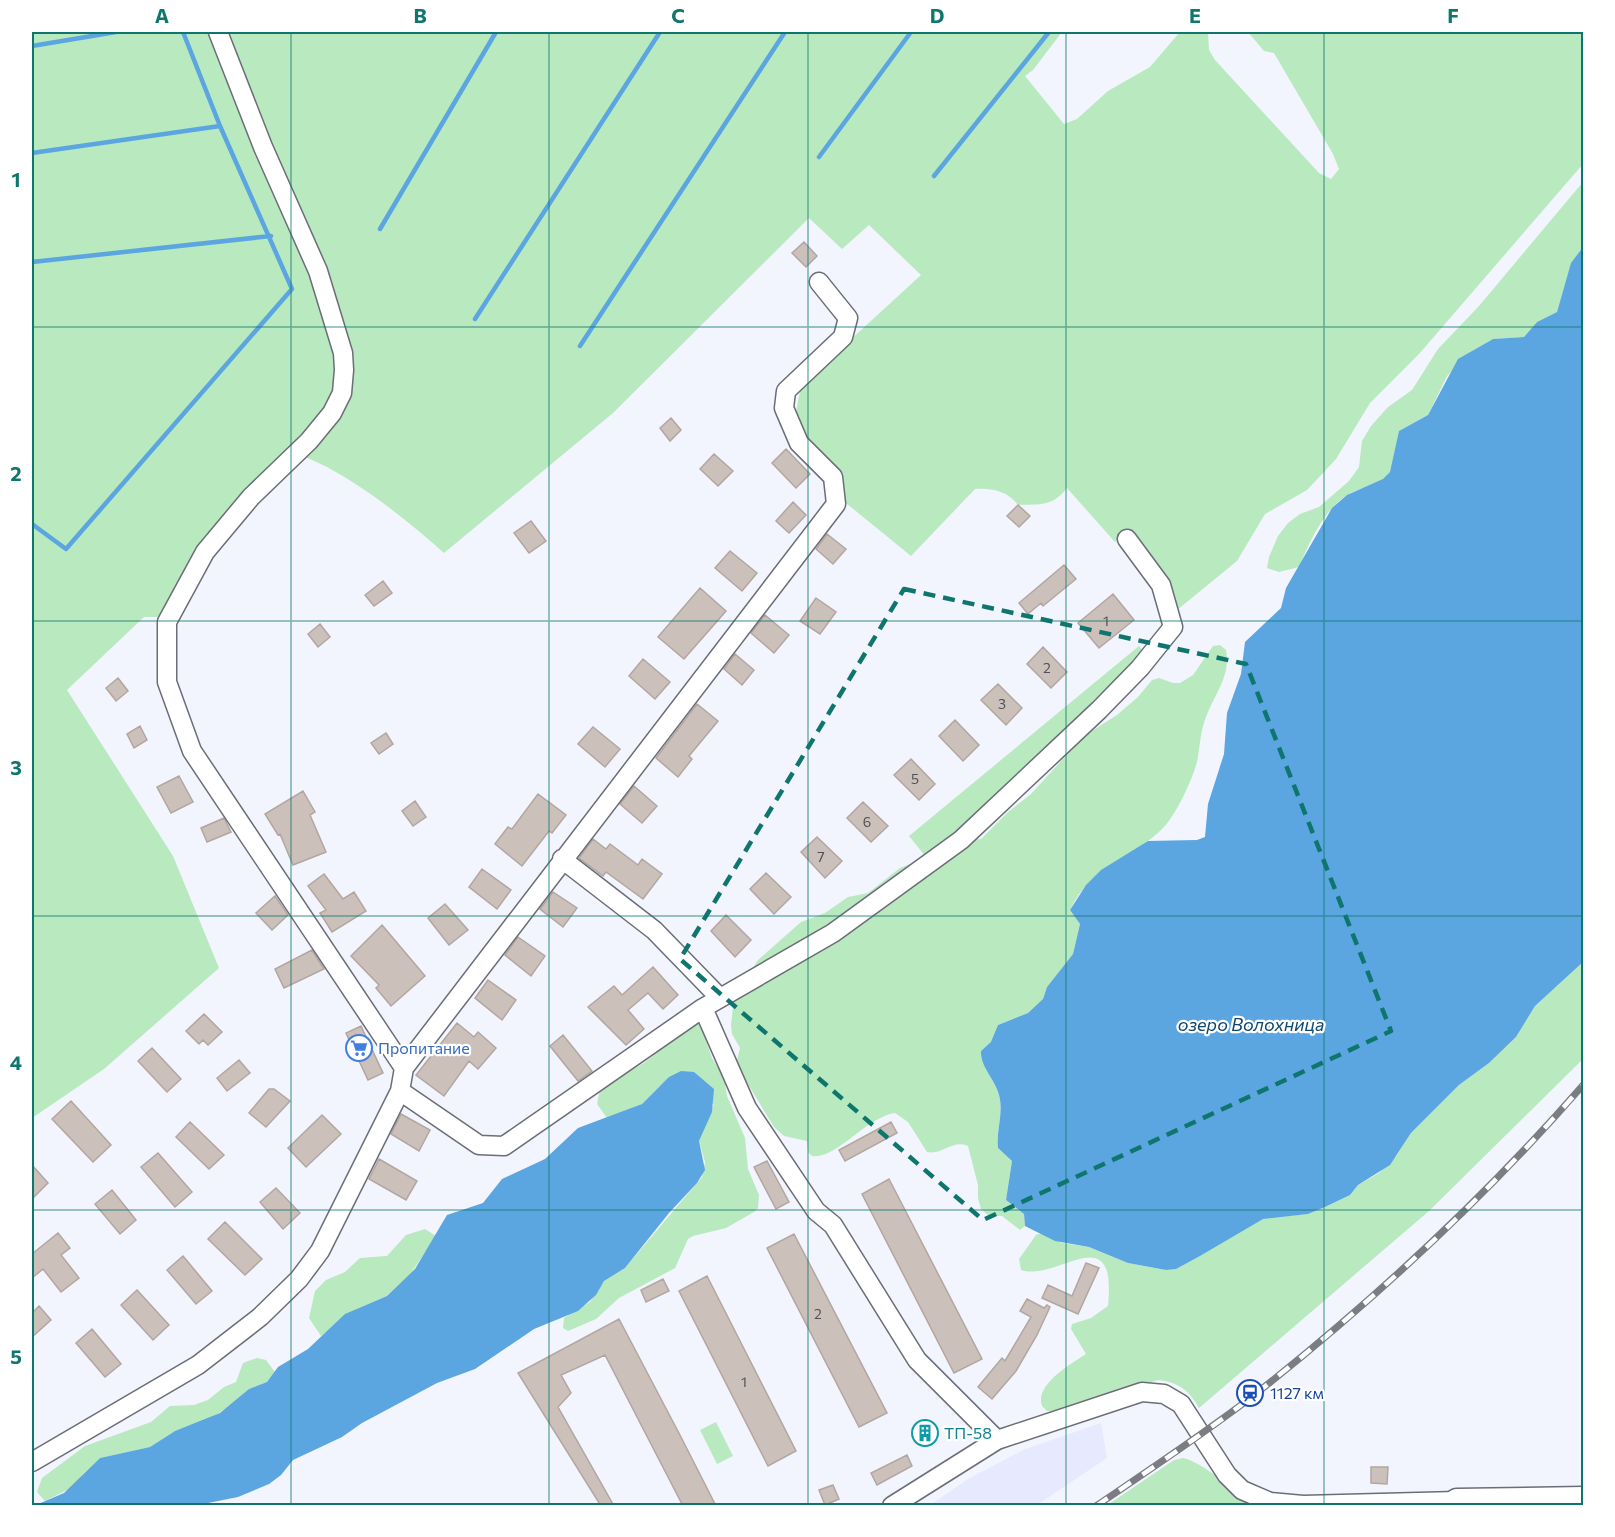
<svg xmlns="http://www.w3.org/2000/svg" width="1615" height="1537" viewBox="0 0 1615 1537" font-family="Commissioner,sans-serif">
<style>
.built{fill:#e7eafe}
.green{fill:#b9e9bf}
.water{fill:#5ba5e1}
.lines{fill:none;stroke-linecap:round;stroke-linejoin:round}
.stream{stroke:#5ba5e1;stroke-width:4.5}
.building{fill:#ccc0ba;stroke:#b2a6a0;stroke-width:1.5}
.minor-casing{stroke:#6b6d77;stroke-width:21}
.major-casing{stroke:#6b6d77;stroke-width:27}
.minor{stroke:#fff;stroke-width:18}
.major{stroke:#fff;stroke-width:24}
.rail-casing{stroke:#7b7d83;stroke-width:7}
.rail{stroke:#fff;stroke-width:4.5;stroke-dasharray:14;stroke-linecap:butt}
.marked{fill:none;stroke:#0f766e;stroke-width:4.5;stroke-dasharray:12 8;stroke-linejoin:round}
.grid{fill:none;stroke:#0f766e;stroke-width:1.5;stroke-opacity:0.55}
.labels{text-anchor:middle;stroke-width:4.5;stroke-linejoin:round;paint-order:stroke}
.number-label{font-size:14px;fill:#525052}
.shop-label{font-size:16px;fill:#366cbe;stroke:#fff;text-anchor:start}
.transit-label{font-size:16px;fill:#164399;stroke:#fff;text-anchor:start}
.culture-label{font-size:16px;fill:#0d838f;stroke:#fff;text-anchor:start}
.water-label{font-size:18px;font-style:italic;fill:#0e476e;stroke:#fff}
.neatline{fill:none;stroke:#0f766e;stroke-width:2}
.grid-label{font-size:20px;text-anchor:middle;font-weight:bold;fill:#0f766e}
</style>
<rect width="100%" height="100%" fill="#f2f4fe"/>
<path class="built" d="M1101 1423 1107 1458 1037 1505H930L968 1479 1025 1449Z"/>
<path class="green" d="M32 32H1062L1033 70 1025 76 1064 124 1077 119 1108 91 1150 67 1179 33 1208 32 1209 50 1215 60 1319 173 1331 179 1339 169 1333 154 1274 53 1264 51 1248 32H1583V164L1419 354 1370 403 1336 459 1307 490 1265 514 1237 561 1177 610 1163 579 1128 528 1115 542 1067 488C1052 507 1040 504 1018 505 1008 491 991 488 975 489L911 556 846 503 843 473 805 439 796 412 800 391 848 342 921 275 869 225 842 249 809 218 613 413 444 553C400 514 343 468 287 450L162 617H144L67 690 173 856 219 968 104 1069 32 1118Z
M1583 182V247L1571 264 1557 312 1537 322 1524 337 1493 339 1472 351 1447 376 1428 415 1399 431C1396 444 1397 461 1390 472 1382 485 1361 487 1349 494 1324 509 1310 541 1299 567L1279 572 1267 568 1269 557 1278 536 1288 523 1300 514 1319 507 1349 481 1359 467 1362 441 1371 426 1388 407 1412 390 1438 349 1479 306Z
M1220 645 1226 650C1231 676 1215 693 1206 717 1200 732 1200 747 1197 762 1192 780 1177 813 1164 827 1133 859 1090 866 1070 910L1080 924 1073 954 1047 987 1043 999 1028 1013 998 1025 992 1042 981 1051C980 1067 995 1079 999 1095 1004 1113 996 1130 998 1148L1012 1161 1006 1200 1024 1214 1025 1226 1020 1230 1002 1216H989L981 1209 978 1198V1185L968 1146C953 1139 943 1155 927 1152L908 1122 895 1113C866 1117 836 1160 812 1156L808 1152 807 1141 784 1136 774 1127 740 1071 737 1060 740 1048 732 1034 731 1025 733 1007 738 992 758 960 801 922 825 913 848 897 868 893 900 868 971 840 981 839 1008 812 1031 794 1084 736 1117 715 1138 697 1152 680 1159 678 1173 683H1180L1193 675 1213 646Z
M1139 646 1144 652 969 821 926 857 909 836Z
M1583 962V1059L1429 1211 1199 1408C1189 1390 1178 1382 1158 1380L1053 1411H1047L1042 1406C1034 1385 1071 1364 1086 1354L1071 1329 1072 1324 1091 1318 1108 1306C1117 1215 1058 1282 1021 1270L1019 1259 1036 1235 1041 1233 1062 1243 1089 1247 1128 1263 1166 1270 1175 1269 1200 1256 1263 1218 1308 1214 1325 1207 1350 1195 1358 1185 1379 1173 1397 1155 1411 1133 1459 1085 1489 1063 1516 1037 1535 1006Z
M696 1022 700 1024 712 1058 724 1077 727 1096 745 1138 748 1169 759 1195 758 1208 754 1212 726 1228 693 1236 688 1239 675 1268 619 1298 596 1319 568 1331 563 1328 564 1318 590 1302 604 1281 625 1268 702 1177 705 1162 699 1141 714 1104 660 1086 642 1104 607 1118 597 1104 600 1089 644 1063Z
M425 1229 436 1236 411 1273 387 1296 359 1308 321 1336 309 1318 315 1291 326 1280 345 1272 360 1258 387 1256 406 1235Z
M257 1358 266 1360 275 1372 267 1382 249 1389 235 1403 209 1419 175 1431 150 1447 100 1458 82 1475 75 1486 45 1501 37 1492 42 1478 85 1446 151 1422 170 1406 194 1405 208 1400 224 1387 236 1382 243 1363Z
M716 1422 733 1456 717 1464 700 1430Z
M1183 1458C1204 1462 1236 1494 1257 1506H1106L1174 1460Z"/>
<path class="water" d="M1583 247V962L1535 1006 1516 1037 1489 1063 1459 1085 1411 1133 1390 1165 1358 1185 1350 1195 1325 1207 1308 1214 1263 1219 1200 1256 1176 1269 1166 1270 1128 1263 1089 1247 1055 1241 1025 1226 1024 1214 1006 1200 1012 1161 998 1148C996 1130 1004 1113 999 1095 995 1079 980 1067 981 1051L991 1042 998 1025 1028 1013 1043 999 1047 987 1073 954 1080 924 1070 910 1086 885 1101 870 1148 841 1197 840 1205 837 1208 804 1224 754 1227 713 1241 674 1245 642 1281 608 1286 588 1332 508 1347 495 1383 479 1390 472 1399 431 1428 415 1458 359 1493 339 1524 337 1537 322 1557 312 1571 263Z
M681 1071 694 1072 714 1089 712 1112 699 1141 705 1170 697 1183 669 1213 625 1268 604 1281 596 1295 578 1311 534 1329 475 1369 437 1383 362 1423 342 1437 293 1460 281 1475 269 1484 238 1497 198 1505H36L64 1493 100 1458 150 1447 175 1431 220 1413 249 1389 267 1382 278 1367 308 1349 345 1314 387 1296 415 1269 447 1215 483 1203 502 1179 545 1159 578 1128 642 1104 669 1077Z"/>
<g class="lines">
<path class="stream" d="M32 46 116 32
M32 153 220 126
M819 157 911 32
M934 176 1049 32
M380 229 496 32
M32 262 271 236
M475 319 660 32
M580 346 785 32
M32 524 66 549 292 289 220 126 183 32"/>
</g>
<path class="building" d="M804 242 817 256 806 267 792 253Z
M671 418 681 430 670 441 660 428Z
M786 449 810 474 796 488 772 463Z
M714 454 733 471 718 486 700 469Z
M793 502 806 515 789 533 776 521Z
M1018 505 1030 516 1019 527 1007 516Z
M531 521 546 541 529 553 514 533Z
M827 534 846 549 833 564 816 549Z
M730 551 757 573 742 591 715 568Z
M1064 565 1076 579 1043 606 1041 603 1028 614 1019 603Z
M383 581 392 593 374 606 365 595Z
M700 588 726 611 684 659 658 637Z
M1113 594 1134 620 1099 648 1078 623Z
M816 598 836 612 820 634 800 621Z
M765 615 789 635 774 653 751 633Z
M320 624 330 637 318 647 308 634Z
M1043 647 1067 672 1051 688 1027 664Z
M735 654 754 670 742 685 724 669Z
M643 659 670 682 655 699 629 676Z
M118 678 128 691 116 701 106 688Z
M998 684 1022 708 1006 725 981 700Z
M697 704 718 721 689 756 692 759 678 777 656 758Z
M955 720 979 745 963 761 939 736Z
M140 726 147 740 134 748 127 734Z
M593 727 620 749 605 767 578 744Z
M386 733 393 744 379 754 371 743Z
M911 759 935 784 919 800 894 775Z
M179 776 193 802 171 813 157 787Z
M634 786 657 806 642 823 620 804Z
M303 791 315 812 310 815 326 852 293 865 280 834 278 835 265 814Z
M538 794 566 815 552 833 549 831 522 866 495 844 508 827 512 829Z
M415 801 426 817 413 826 402 811Z
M863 802 888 826 871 842 847 818Z
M224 818 231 832 207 842 201 828Z
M817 837 842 861 825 878 801 852Z
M593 839 606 849 610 844 638 865 642 859 662 874 643 899 606 872 603 876 579 858Z
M482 869 511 890 497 909 469 887Z
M766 873 791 897 774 914 750 889Z
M324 874 343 899 354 892 366 911 332 932 320 913 326 910 308 886Z
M553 892 577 908 563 927 540 909Z
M275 896 288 915 272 930 256 913Z
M445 904 468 930 449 945 428 918Z
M726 915 751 940 735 957 711 931Z
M382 925 425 976 391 1006 376 988 379 985 351 956Z
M518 937 545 956 531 976 505 955Z
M312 950 324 969 284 988 275 969Z
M653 967 678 995 663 1009 648 993 628 1010 644 1029 626 1045 588 1007 614 986 622 995Z
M488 980 516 1000 502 1020 475 998Z
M204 1014 222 1032 208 1045 203 1040 199 1044 186 1031Z
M457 1023 474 1037 478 1032 496 1048 478 1069 469 1061 444 1096 416 1075Z
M361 1026 383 1073 368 1080 346 1033Z
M563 1035 592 1071 578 1081 550 1046Z
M152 1048 181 1079 167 1092 138 1061Z
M239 1060 250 1073 227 1091 217 1078Z
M269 1089H274L290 1101 266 1127 249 1113Z
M71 1101 111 1145 93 1162 52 1119Z
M401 1114 430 1130 419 1151 391 1134Z
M322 1115 341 1134 306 1167 288 1148Z
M190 1122 224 1155 209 1169 176 1137Z
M891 1122 897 1133 845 1161 839 1150Z
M158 1153 192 1192 175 1207 141 1167Z
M379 1159 417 1181 406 1200 369 1179Z
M767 1161 789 1202 776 1209 754 1167Z
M32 1165 48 1183 32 1199Z
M889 1179 982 1359 954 1373 862 1194Z
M276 1188 300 1213 283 1229 260 1202Z
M112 1190 136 1220 120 1234 95 1204Z
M225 1222 262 1259 245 1275 208 1239Z
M58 1233 70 1248 61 1255 79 1278 61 1292 43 1269 32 1278V1254Z
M794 1234 887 1413 859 1427 767 1248Z
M183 1256 212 1291 196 1304 167 1270Z
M1086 1263 1099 1268 1078 1314 1042 1298 1048 1285 1072 1296Z
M707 1276 796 1451 768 1466 679 1291Z
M663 1279 669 1291 646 1302 641 1290Z
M137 1290 169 1325 153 1340 121 1305Z
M1027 1299 1044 1308 1047 1305 1050 1307 1037 1335 1016 1371 992 1399 978 1387 1002 1358 1005 1361 1031 1317 1020 1311Z
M39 1306 51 1320 32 1337V1313Z
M619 1319 681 1437 716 1506H683L605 1355 561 1375 571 1393 558 1407 614 1506H601L518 1373Z
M92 1329 121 1364 105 1377 76 1343Z
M907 1455 912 1466 877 1485 871 1473Z
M1371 1467H1388L1387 1484 1371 1483Z
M833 1485 839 1499 825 1505 819 1490Z"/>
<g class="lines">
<defs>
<path id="minor" d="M218 32 263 147 318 271 343 353 344 370 342 393 332 413 309 441 251 497 205 552 167 622V682L192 751 404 1068 400 1091
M562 859 654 930 720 998
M703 1008 833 933 961 840 1099 710 1140 668 1173 627 1161 585 1127 539
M404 1068 836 504 833 477 799 443 784 408 786 391 843 337 848 318 819 282
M32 1462 198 1365 260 1317 299 1279 320 1251 400 1091 479 1145 504 1146 703 1008 747 1108 816 1211 833 1225 917 1360 997 1440
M892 1506 997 1440 1142 1392 1164 1394 1181 1404 1227 1475 1242 1490 1270 1502 1303 1505 1457 1501"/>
<path id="major" d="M1457 1506V1501L1584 1499"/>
</defs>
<use href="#minor" class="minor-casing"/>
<use href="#major" class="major-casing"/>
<use href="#minor" class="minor"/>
<use href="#major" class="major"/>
<defs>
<path id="rail" d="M1096 1506C1149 1470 1202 1435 1253 1396 1372 1302 1484 1199 1584 1084"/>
</defs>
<use href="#rail" class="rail-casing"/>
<use href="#rail" class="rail"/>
</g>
<path class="marked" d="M904 589 1246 664 1391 1031 983 1220 680 959Z"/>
<path class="grid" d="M291 32V1506M549 32V1506M808 32V1506M1066 32V1506M1324 32V1506M32 327H1584M32 621H1584M32 916H1584M32 1210H1584"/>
<defs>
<symbol id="supermarket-ring" viewBox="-11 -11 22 22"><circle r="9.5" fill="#fff" stroke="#3f7fe0" stroke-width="1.5"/><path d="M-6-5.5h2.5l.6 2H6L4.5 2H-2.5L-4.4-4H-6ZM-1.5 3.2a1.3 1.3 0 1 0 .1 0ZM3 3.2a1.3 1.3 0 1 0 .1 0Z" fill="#3f7fe0"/></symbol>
<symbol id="station-ring" viewBox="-11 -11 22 22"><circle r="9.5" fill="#fff" stroke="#1a4fb4" stroke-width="1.5"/><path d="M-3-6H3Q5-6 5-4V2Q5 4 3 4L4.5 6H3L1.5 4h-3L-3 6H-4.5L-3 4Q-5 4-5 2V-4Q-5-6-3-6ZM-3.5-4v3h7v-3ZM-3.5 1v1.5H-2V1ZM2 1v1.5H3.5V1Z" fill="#1a4fb4"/></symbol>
<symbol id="building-ring" viewBox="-11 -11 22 22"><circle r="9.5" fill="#fff" stroke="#0f9aa8" stroke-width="1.5"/><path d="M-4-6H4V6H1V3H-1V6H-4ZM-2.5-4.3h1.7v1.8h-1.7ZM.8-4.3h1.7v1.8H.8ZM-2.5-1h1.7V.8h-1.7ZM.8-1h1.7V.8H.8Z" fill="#0f9aa8"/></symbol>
</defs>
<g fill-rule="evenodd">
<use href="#supermarket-ring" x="344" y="1033" width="30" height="30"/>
<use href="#station-ring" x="1235" y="1378" width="30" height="30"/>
<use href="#building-ring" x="910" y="1418" width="30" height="30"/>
</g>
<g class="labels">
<g class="number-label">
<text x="1106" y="626">1</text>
<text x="1047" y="673">2</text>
<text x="1002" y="709">3</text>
<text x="915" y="784">5</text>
<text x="867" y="827">6</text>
<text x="821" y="862">7</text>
<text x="818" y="1319">2</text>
<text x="744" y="1387">1</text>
</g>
<g class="shop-label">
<text x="378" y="1054">Пропитание</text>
</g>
<g class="transit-label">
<text x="1270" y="1399">1127 км</text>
</g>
<g class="culture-label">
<text x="944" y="1439">ТП-58</text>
</g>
<g class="water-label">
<text x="1251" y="1031">озеро Волохница</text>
</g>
</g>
<rect width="1615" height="1537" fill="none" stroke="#ffffff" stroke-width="66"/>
<rect x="33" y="33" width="1549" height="1471" class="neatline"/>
<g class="grid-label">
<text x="162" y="23">A</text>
<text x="420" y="23">B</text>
<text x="678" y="23">C</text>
<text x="937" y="23">D</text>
<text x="1195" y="23">E</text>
<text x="1453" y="23">F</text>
<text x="16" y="187">1</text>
<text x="16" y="481">2</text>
<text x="16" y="775">3</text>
<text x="16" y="1070">4</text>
<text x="16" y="1364">5</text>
</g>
</svg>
